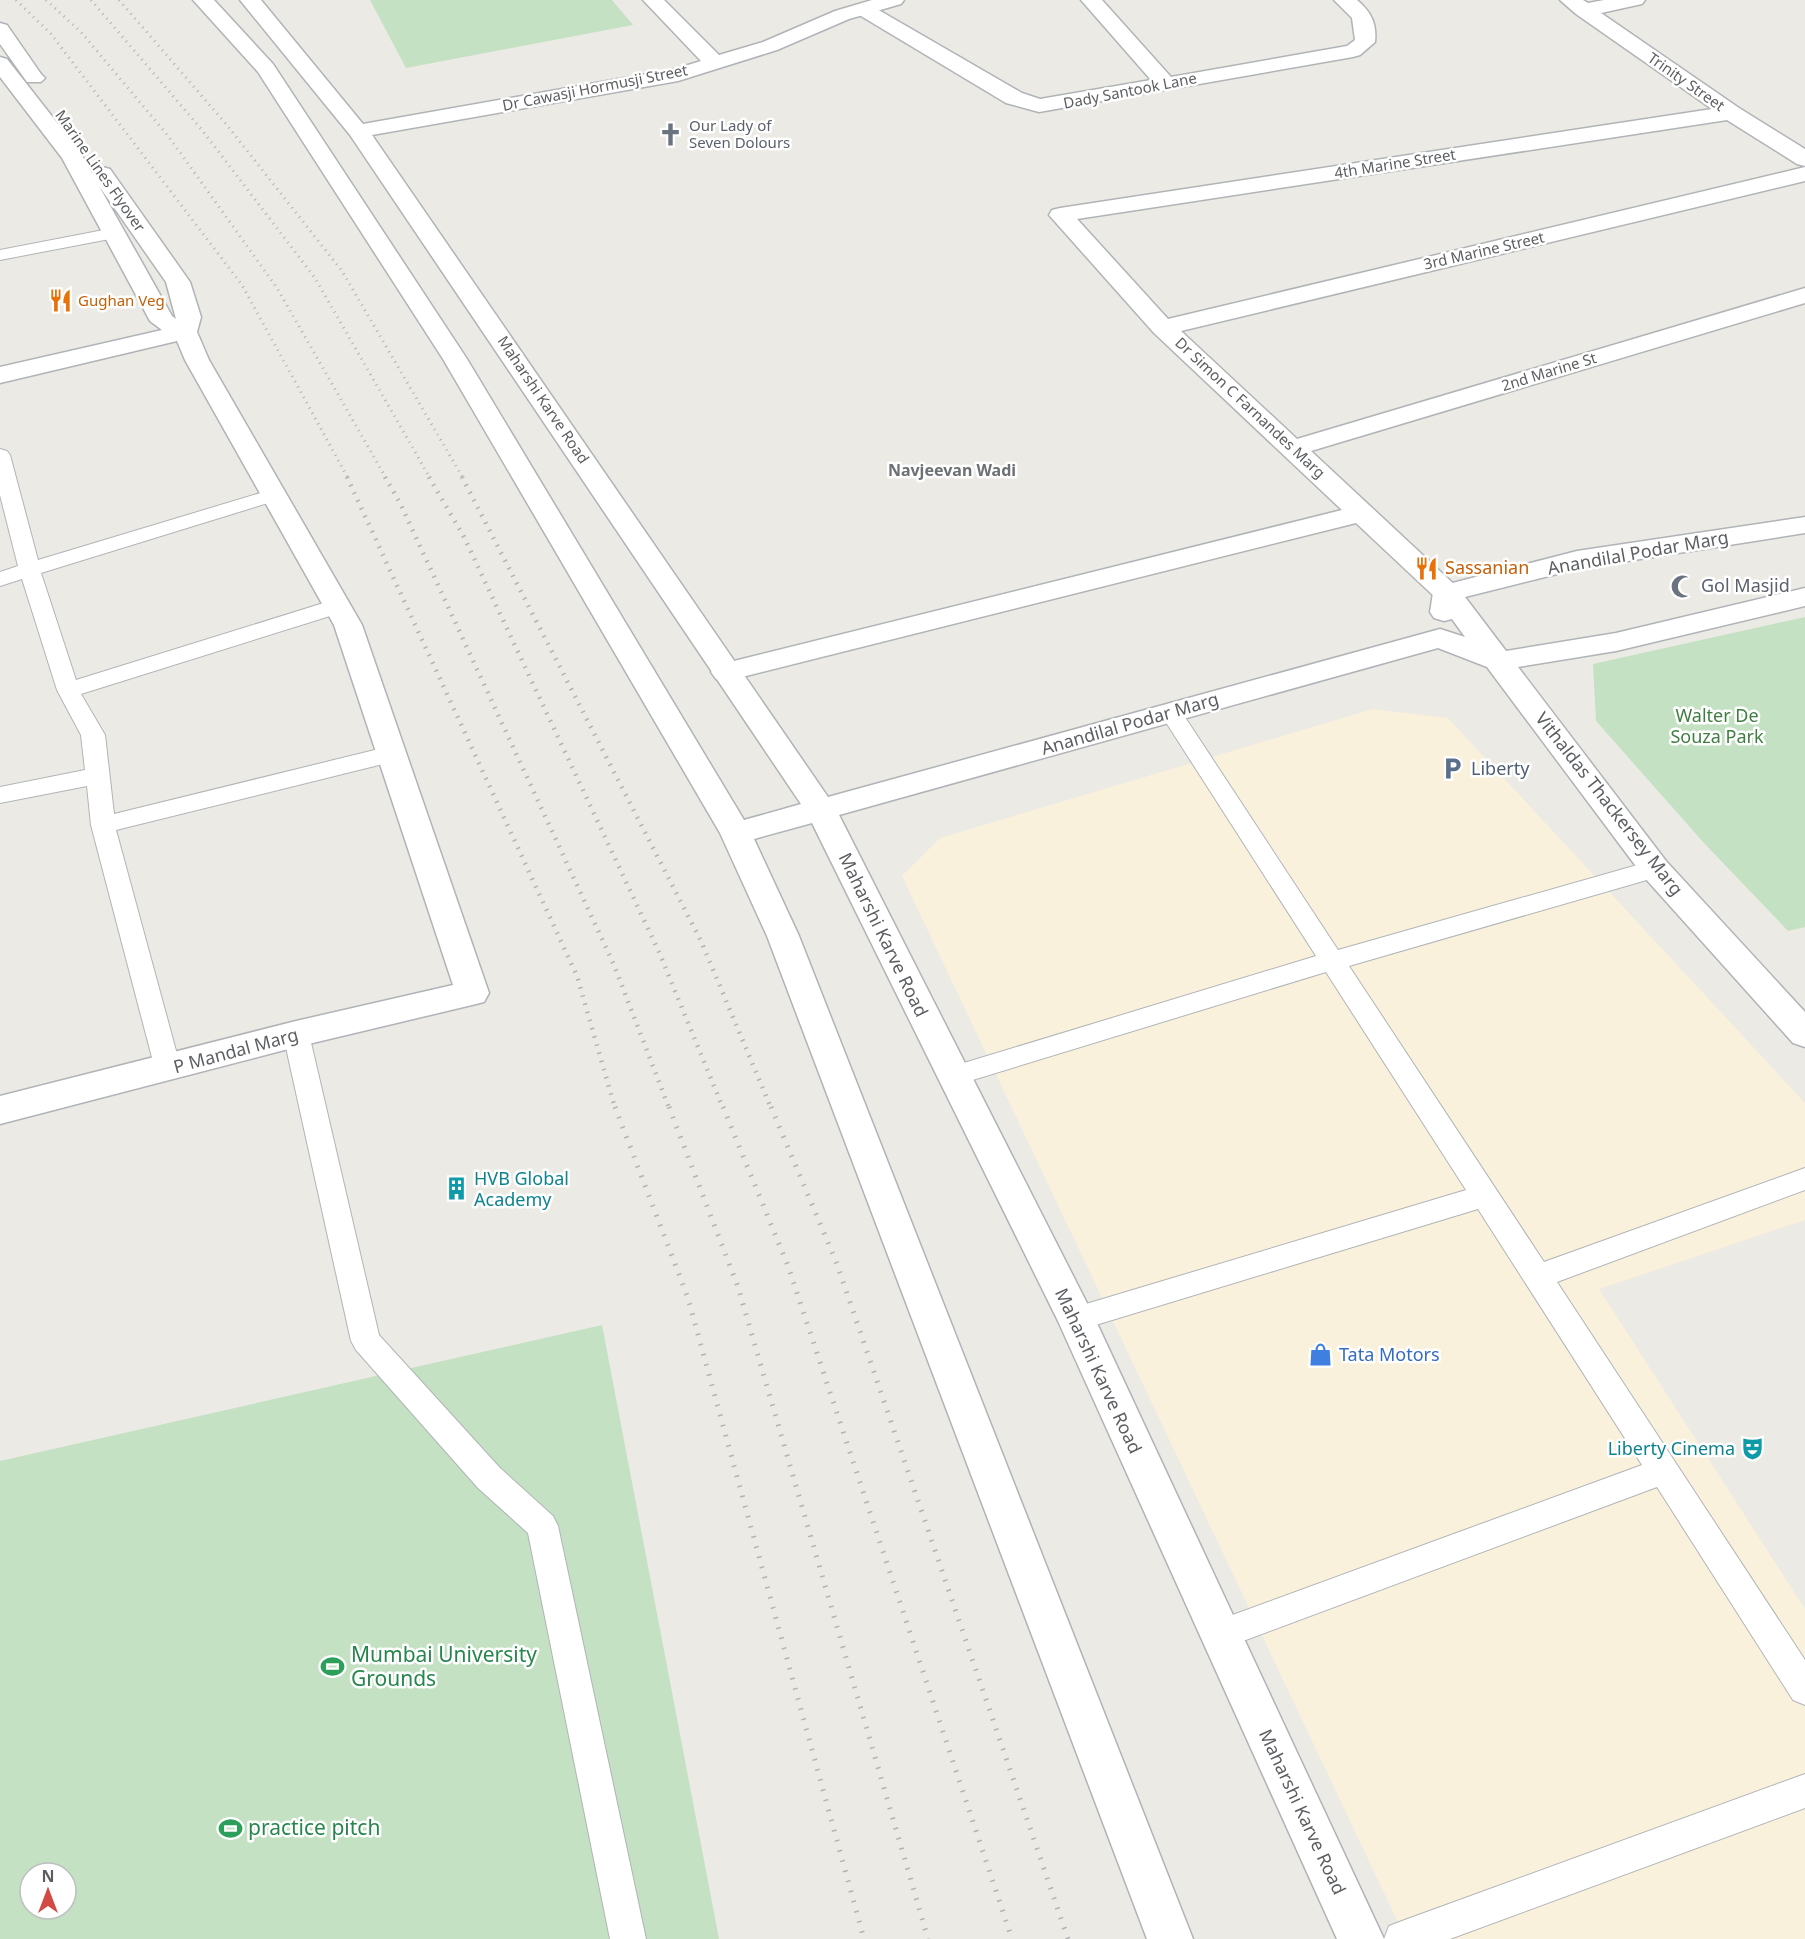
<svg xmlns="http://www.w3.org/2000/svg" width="1805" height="1939" viewBox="0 0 1805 1939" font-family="'Noto Sans',sans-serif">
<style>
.commercial{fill:#f9f1dc}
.green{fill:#c4e1c3;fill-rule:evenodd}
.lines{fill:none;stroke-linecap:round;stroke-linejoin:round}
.lane-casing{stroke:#b1b4b7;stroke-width:2}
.street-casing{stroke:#b1b4b7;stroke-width:3}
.secondary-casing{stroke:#b0b3b7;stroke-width:3}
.lane{fill:#fff;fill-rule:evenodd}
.street{fill:#fff;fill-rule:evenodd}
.secondary{fill:#fff;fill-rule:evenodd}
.rail-far2{stroke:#b2b3b3;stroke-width:3;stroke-dasharray:1 5;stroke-linecap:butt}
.rail-far1{stroke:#b2b3b3;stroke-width:4.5;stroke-dasharray:1.5 7;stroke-linecap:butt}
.rail{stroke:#b2b3b3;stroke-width:5;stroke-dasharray:1.5 9;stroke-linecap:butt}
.labels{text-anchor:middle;stroke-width:5;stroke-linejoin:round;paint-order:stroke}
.far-street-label{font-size:15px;fill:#5c5f62;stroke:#fff}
.far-worship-label{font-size:15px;fill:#5b616d;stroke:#fff;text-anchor:start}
.far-food-label{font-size:15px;fill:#c56008;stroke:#fff;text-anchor:start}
.far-neighbourhood-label{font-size:16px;font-weight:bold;fill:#6d7174;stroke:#fff}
.street-label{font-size:18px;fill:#5c5f62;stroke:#fff}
.food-label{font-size:18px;fill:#c56008;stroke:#fff;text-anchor:start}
.worship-label{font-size:18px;fill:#5b616d;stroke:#fff;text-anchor:start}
.park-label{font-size:18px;fill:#3f7e40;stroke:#fff}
.service-label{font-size:18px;fill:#4e5e75;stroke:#fff;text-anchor:start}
.culture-label{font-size:18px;fill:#0d838f;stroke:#fff;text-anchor:start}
.shop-label{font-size:18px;fill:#366cbe;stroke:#fff;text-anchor:start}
.near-leisure-label{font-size:21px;fill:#27864d;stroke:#fff;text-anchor:start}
</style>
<rect width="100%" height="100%" fill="#eceae4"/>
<path class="commercial" d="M1373 709 1448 718 1805 1103V1220L1599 1289 1805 1609V1939H1406L902 876 940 838Z"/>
<path class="green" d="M370 0H612L633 25 406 68Z
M1805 617V927L1788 931 1704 843 1596 721 1593 664Z
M602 1325 719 1939H0V1461ZM30 1873H66V1909H30Z"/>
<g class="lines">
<defs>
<path id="lane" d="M114 228 120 229 123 233 120 237 0 260V250Z
M0 449 7 451 10 455 38 560 267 491H281L284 495 281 499 41 573 76 680 330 601H346L349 606 346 611 81 694 105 735 114 814 391 746 399 748 403 754 399 760 391 762 116 830 181 1069 177 1076 168 1079 159 1076 155 1069 91 825 87 786 0 803V787L85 770 81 735 57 690 22 579 0 586V572L18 566 0 495Z
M1171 705 1179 708 1338 950 1655 860 1664 863 1667 869 1664 875 1349 966 1544 1262 1805 1168V1190L1557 1282 1805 1660V1705L1793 1700 1657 1487 1219 1650 1208 1646 1203 1635 1208 1624 1642 1465 1478 1209 1076 1331 1066 1328 1061 1319 1066 1310 1466 1190 1326 972 953 1086 944 1083 940 1076 944 1069 1316 956 1160 713 1163 708Z
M296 1024 305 1027 309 1034 379 1335 500 1468 553 1516 558 1526 646 1939H610L528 1533 478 1488 356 1350 351 1341 283 1034 287 1027Z
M1805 1774V1808L1450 1939H1384L1389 1926 1402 1921Z"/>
<path id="street" d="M1081 0H1102L1171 77 1347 46 1355 40 1352 18 1334 0H1357C1371 12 1377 23 1375 42L1360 55 1353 57 1039 112 1006 103 856 13 853 9 856 5H870L1022 93 1040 99 1151 80Z
M1560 0H1583L1588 3 1604 0H1645L1642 4 1601 13 1739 108 1805 149V166L1797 164 1727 120 1077 219 1168 319 1805 167V181L1181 331 1297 439 1805 288V303L1311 451 1457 587 1461 593 1457 599 1447 602 1437 599 1356 523 726 681 716 679 711 672 716 665 726 663 1342 510 1154 333 1049 215 1052 210 1060 208 1712 109 1576 14Z"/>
<path id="secondary" d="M193 0H214L273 64 467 359 744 820 801 804 350 135 240 0H261L363 124 675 69 701 61 643 0H664L719 55 763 42 835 11 872 0H904L901 4 849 19 777 50 678 81 372 135 828 797 1440 629 1465 637 1452 619 1444 621 1434 618 1430 612 1433 593 1437 587 1577 551 1805 517V533L1577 569 1465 597 1506 651 1616 633 1805 588V606L1616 651 1518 667 1666 861 1805 1012V1047L1793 1043 1644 877 1487 667 1438 648 839 815 1095 1319 1384 1939H1337L1058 1321 812 823 754 839 799 936 1193 1939H1147L767 936 720 833 443 359 258 72Z
M0 23 7 25 41 74 45 78 41 82H27L0 44Z
M0 57 7 59 80 152 92 173 102 167 110 169 190 282 201 317 197 332 209 360 362 625 489 993 484 1002 472 1005 296 1047 0 1124V1096L296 1021 453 985 334 625 185 360 177 341 0 383V367L162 330 150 321 62 158 0 77ZM99 186 166 282 176 319 172 316Z"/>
</defs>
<use href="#lane" class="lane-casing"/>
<use href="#street" class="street-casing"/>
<use href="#secondary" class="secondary-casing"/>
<use href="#lane" class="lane"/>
<use href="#street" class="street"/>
<use href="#secondary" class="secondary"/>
<path class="rail-far2" d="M16 0 51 34 242 285 348 478
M46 0 81 32 169 137 277 288 386 478
M91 0 202 130 315 278 430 478
M119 0 226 124 342 271 463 478"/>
<path class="rail-far1" d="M347 477 577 976 615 1108
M385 477 400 503 614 965 669 1108
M429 477 464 537 659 952 723 1108
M462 477 701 941 771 1108"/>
<path class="rail" d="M615 1107 688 1298 864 1939
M669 1107 738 1287 928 1939
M723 1107 788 1266 1012 1939
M771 1107 837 1264 1068 1939"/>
</g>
<defs>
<symbol id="church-bare" viewBox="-9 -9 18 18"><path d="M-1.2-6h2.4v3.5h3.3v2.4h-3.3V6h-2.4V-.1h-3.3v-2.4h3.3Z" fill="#6b7280" stroke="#fff" stroke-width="2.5" paint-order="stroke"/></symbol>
<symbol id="restaurant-bare" viewBox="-9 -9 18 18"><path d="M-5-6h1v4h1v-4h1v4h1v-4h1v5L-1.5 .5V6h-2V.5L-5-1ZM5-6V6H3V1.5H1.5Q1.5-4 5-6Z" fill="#e8710a" stroke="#fff" stroke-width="2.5" paint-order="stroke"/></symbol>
<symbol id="mosque-bare" viewBox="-9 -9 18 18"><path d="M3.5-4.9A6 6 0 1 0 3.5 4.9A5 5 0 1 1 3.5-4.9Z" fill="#6b7280" stroke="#fff" stroke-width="2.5" paint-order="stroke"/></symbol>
<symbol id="parking-bare" viewBox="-9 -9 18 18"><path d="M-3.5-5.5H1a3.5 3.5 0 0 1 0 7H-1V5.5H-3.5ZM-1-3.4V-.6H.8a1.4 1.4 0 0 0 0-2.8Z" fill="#5c6f8a" stroke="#fff" stroke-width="2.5" paint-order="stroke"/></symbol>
<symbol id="building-bare" viewBox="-9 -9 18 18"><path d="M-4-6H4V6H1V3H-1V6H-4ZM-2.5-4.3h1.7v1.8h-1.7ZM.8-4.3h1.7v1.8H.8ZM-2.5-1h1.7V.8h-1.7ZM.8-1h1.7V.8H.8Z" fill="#0f9aa8" stroke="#fff" stroke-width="2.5" paint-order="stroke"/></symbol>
<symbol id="shop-bare" viewBox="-9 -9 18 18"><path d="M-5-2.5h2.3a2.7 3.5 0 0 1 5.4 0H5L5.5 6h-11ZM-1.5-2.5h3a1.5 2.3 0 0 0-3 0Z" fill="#3f7fe0" stroke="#fff" stroke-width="2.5" paint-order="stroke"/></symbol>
<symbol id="theatre-bare" viewBox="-9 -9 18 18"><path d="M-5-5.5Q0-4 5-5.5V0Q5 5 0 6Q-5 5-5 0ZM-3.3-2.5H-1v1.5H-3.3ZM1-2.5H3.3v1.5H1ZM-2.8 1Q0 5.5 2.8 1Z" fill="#0f9aa8" stroke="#fff" stroke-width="2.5" paint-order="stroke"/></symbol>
<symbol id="stadium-bare" viewBox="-9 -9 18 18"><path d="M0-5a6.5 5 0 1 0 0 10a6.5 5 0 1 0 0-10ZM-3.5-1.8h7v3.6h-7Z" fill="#2e9e5b" stroke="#fff" stroke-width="2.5" paint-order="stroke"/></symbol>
</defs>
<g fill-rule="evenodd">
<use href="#church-bare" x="654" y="118" width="33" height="33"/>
<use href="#restaurant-bare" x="44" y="284" width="33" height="33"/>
<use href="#restaurant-bare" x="1410" y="552" width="33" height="33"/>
<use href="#mosque-bare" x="1666" y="570" width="33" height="33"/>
<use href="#parking-bare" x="1436" y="752" width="33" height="33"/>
<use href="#building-bare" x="440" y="1172" width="33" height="33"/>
<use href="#shop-bare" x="1304" y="1338" width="33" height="33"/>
<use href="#theatre-bare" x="1736" y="1432" width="33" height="33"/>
<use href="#stadium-bare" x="316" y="1650" width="33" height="33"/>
<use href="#stadium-bare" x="214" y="1812" width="33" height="33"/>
</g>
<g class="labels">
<g class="far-street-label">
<text transform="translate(1686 82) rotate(35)" y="5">Trinity Street</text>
<text transform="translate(595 88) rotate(-11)" y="5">Dr Cawasji Hormusji Street</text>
<text transform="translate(1130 91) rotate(-11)" y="5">Dady Santook Lane</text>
<text transform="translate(1395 164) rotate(-9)" y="5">4th Marine Street</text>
<text transform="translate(100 171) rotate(55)" y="5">Marine Lines Flyover</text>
<text transform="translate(1484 251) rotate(-13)" y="5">3rd Marine Street</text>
<text transform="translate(1549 372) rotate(-17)" y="5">2nd Marine St</text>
<text transform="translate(543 400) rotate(56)" y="5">Maharshi Karve Road</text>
<text transform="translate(1250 408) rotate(43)" y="5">Dr Simon C Farnandes Marg</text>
</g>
<g class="far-worship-label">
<text x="689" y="131">Our Lady of<tspan x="689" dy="17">Seven Dolours</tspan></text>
</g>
<g class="far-food-label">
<text x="78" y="306">Gughan Veg</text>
</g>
<g class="far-neighbourhood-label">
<text x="952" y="476">Navjeevan Wadi</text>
</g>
<g class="street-label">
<text transform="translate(1638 553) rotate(-10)" y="6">Anandilal Podar Marg</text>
<text transform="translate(1130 724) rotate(-16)" y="6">Anandilal Podar Marg</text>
<text transform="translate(1609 804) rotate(52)" y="6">Vithaldas Thackersey Marg</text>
<text transform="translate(883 935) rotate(64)" y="6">Maharshi Karve Road</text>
<text transform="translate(236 1051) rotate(-15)" y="6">P Mandal Marg</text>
<text transform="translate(1098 1371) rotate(65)" y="6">Maharshi Karve Road</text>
<text transform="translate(1302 1812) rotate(65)" y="6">Maharshi Karve Road</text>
</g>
<g class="food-label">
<text x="1445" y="574">Sassanian</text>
</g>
<g class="worship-label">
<text x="1701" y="592">Gol Masjid</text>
</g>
<g class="park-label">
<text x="1717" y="722">Walter De<tspan x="1717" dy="21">Souza Park</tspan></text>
</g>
<g class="service-label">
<text x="1471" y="775">Liberty</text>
</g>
<g class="culture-label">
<text x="474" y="1185">HVB Global<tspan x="474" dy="21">Academy</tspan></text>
<text x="1735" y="1455" text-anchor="end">Liberty Cinema</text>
</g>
<g class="shop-label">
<text x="1339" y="1361">Tata Motors</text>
</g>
<g class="near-leisure-label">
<text x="351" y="1662">Mumbai University<tspan x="351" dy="24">Grounds</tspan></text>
<text x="248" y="1835">practice pitch</text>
</g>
</g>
<g transform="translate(48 1891)"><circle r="28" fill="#ffffff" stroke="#bebfc0" stroke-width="1.5"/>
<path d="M0-4.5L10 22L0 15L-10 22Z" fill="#d34943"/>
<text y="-9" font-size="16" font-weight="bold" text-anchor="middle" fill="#5c5f62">N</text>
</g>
</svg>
